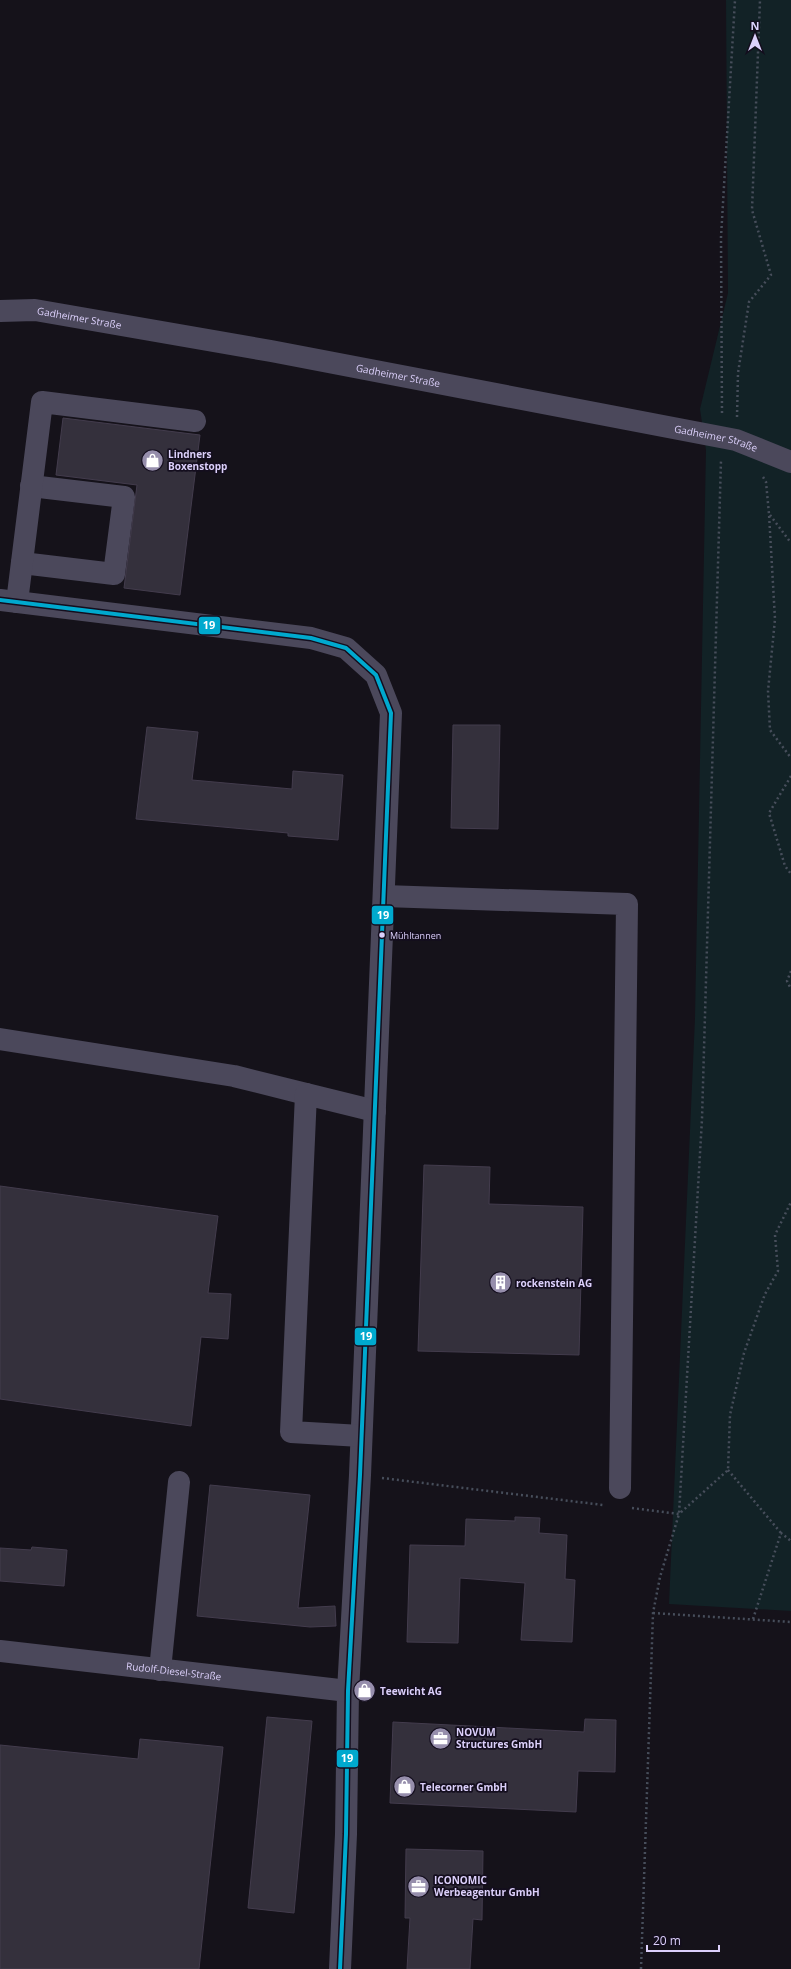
<svg xmlns="http://www.w3.org/2000/svg" width="791" height="1969" viewBox="0 0 791 1969" font-family="'Open Sans',sans-serif">
<style>
.green{fill:#122226}
.building{fill:#34303c;stroke:#433c4d}
.lines{fill:none;stroke-linecap:round;stroke-linejoin:round}
.path{stroke:#474e5b;stroke-width:2.5;stroke-dasharray:2 3;stroke-linecap:butt}
.minor{stroke:#4b485b;stroke-width:22}
.bus-1-casing{stroke:#140e1e;stroke-width:7}
.bus-1{stroke:#00a9ce;stroke-width:4}
.bus-dot{fill:#dcd0fb;stroke:#140e1e;stroke-width:1.5}
.labels{text-anchor:middle;stroke-width:3.5;stroke-linejoin:round;paint-order:stroke}
.bus-label{font-size:9px;fill:#dcd0fb;stroke:#140e1e;text-anchor:start}
.street-label{font-size:10px;fill:#dcd0fb;stroke:#140e1e}
.poi-label{font-size:10px;font-weight:bold;fill:#dcd0fb;stroke:#140e1e;text-anchor:start}
.line-badge{stroke:#140e1e;stroke-width:1.5}
.badge-label{font-size:11px;text-anchor:middle;font-weight:bold;fill:#fff}
</style>
<rect width="100%" height="100%" fill="#15121a"/>
<path class="green" d="M726 0H791V1611L669 1604 695 1018 706 450 700 409 728 293Z"/>
<path class="building" d="M63 418 200 435 180 595 124 588 137 485 56 475Z
M453 725H500L498 829 451 828Z
M147 727 198 732 192 780 292 789 293 771 343 775 338 840 288 836V833L136 819Z
M424 1165 490 1167 489 1204 583 1207 579 1355 418 1351Z
M0 1186 218 1216 208 1293 231 1294 228 1339 201 1337 191 1426 0 1399Z
M210 1485 310 1495 298 1608 335 1606 336 1626 310 1627 197 1616Z
M515 1517 540 1518 539 1533 567 1535 565 1579 575 1580 572 1642 521 1640 525 1583 460 1578 458 1643 407 1642 410 1545 465 1546 466 1519 515 1521Z
M32 1547 67 1550 64 1586 0 1581V1548L31 1550Z
M267 1717 312 1721 294 1913 248 1908Z
M585 1719 616 1720 615 1772 578 1771 576 1812 390 1803 393 1722 584 1732Z
M140 1739 223 1747 199 1969H0V1745L138 1759Z
M406 1849 483 1851 482 1920 473 1919 470 1969H407L410 1918H405Z"/>
<g class="lines">
<path class="path" d="M722 413 721 237 735 0
M737 417 738 373 749 302 771 275 752 210 760 0
M763 477 766 482 769 514 775 619 768 691 770 730 791 758
M770 515 791 543
M791 776 769 813 785 866 791 874
M791 971 787 981 791 989
M728 1470 781 1533
M382 1478 603 1505
M632 1508 679 1514 728 1470 730 1415 744 1353 765 1294 778 1271 775 1235 791 1202
M653 1613 791 1622
M753 1619 781 1533 791 1541
M641 1969 653 1613 660 1577 679 1514 702 1119 721 460"/>
<g class="minor">
<path id="s1" d="M0 311 35 310 271 351 736 440 791 462"/>
<path d="M22 563 114 574 124 497 31 486"/>
<path d="M0 600 311 638 346 648 376 675 391 713 360 1475 348 1691 346 1834 340 1969"/>
<path d="M17 602 42 402 195 421"/>
<path d="M384 896 627 904 620 1488"/>
<path d="M0 1039 234 1076 306 1094"/>
<path d="M361 1436 291 1432 306 1094 375 1111"/>
<path id="s2" d="M0 1651 348 1691"/>
<path d="M160 1670 179 1482"/>
</g>
<defs>
<path id="bus-1" d="M0 600 311 638 346 648 376 675 391 713 360 1475 348 1691 346 1834 340 1969"/>
</defs>
<use href="#bus-1" class="bus-1-casing"/>
<use href="#bus-1" class="bus-1"/>
</g>
<defs>
<symbol id="shop-disc" viewBox="-11 -11 22 22"><circle r="9.5" fill="#968eac" stroke="#140e1e"/><path d="M-5-2.5h2.3a2.7 3.5 0 0 1 5.4 0H5L5.5 6h-11ZM-1.5-2.5h3a1.5 2.3 0 0 0-3 0Z" fill="#fff"/></symbol>
<symbol id="building-disc" viewBox="-11 -11 22 22"><circle r="9.5" fill="#968eac" stroke="#140e1e"/><path d="M-4-6H4V6H1V3H-1V6H-4ZM-2.5-4.3h1.7v1.8h-1.7ZM.8-4.3h1.7v1.8H.8ZM-2.5-1h1.7V.8h-1.7ZM.8-1h1.7V.8H.8Z" fill="#fff"/></symbol>
<symbol id="office-disc" viewBox="-11 -11 22 22"><circle r="9.5" fill="#968eac" stroke="#140e1e"/><path d="M-6-3h4V-5.5h4V-3h4V5H-6ZM-1-4.5V-3h2v-1.5ZM-6 0V1H6V0Z" fill="#fff"/></symbol>
</defs>
<g fill-rule="evenodd">
<use href="#shop-disc" x="140" y="448" width="25" height="25"/>
<use href="#building-disc" x="488" y="1270" width="25" height="25"/>
<use href="#shop-disc" x="352" y="1678" width="25" height="25"/>
<use href="#office-disc" x="428" y="1726" width="25" height="25"/>
<use href="#shop-disc" x="392" y="1774" width="25" height="25"/>
<use href="#office-disc" x="406" y="1874" width="25" height="25"/>
</g>
<circle class="bus-dot" cx="382" cy="935" r="3.5"/>
<g class="labels">
<g class="bus-label">
<text x="390" y="939">Mühltannen</text>
</g>
<g class="street-label">
<text dy="4" stroke="none"><textPath href="#s1" startOffset="80">Gadheimer Straße</textPath></text>
<text dy="4" stroke="none"><textPath href="#s1" startOffset="404">Gadheimer Straße</textPath></text>
<text dy="4" stroke="none"><textPath href="#s1" startOffset="728">Gadheimer Straße</textPath></text>
<text dy="4" stroke="none"><textPath href="#s2" startOffset="175">Rudolf-Diesel-Straße</textPath></text>
</g>
<g class="poi-label">
<text x="168" y="458">Lindners<tspan x="168" dy="12">Boxenstopp</tspan></text>
<text x="516" y="1287">rockenstein AG</text>
<text x="380" y="1695">Teewicht AG</text>
<text x="456" y="1736">NOVUM<tspan x="456" dy="12">Structures GmbH</tspan></text>
<text x="420" y="1791">Telecorner GmbH</text>
<text x="434" y="1884">ICONOMIC<tspan x="434" dy="12">Werbeagentur GmbH</tspan></text>
</g>
</g>
<g class="line-badge">
<rect x="198" y="616" width="23" height="19" rx="4" fill="#00a9ce"/>
<rect x="371" y="905" width="23" height="20" rx="4" fill="#00a9ce"/>
<rect x="354" y="1327" width="23" height="19" rx="4" fill="#00a9ce"/>
<rect x="336" y="1749" width="23" height="19" rx="4" fill="#00a9ce"/>
</g>
<g class="badge-label">
<text x="209" y="629">19</text>
<text x="383" y="919">19</text>
<text x="366" y="1340">19</text>
<text x="347" y="1762">19</text>
</g>
<g transform="translate(755 36)" stroke="#140e1e" stroke-width="3" paint-order="stroke">
<path d="M0-3L7 15L0 10L-7 15Z" fill="#dcd0fb"/>
<text y="-6" font-size="11" font-weight="bold" text-anchor="middle" fill="#dcd0fb">N</text>
</g>
<path d="M647 1945v6h72v-6" fill="none" stroke="#dcd0fb" stroke-width="2"/>
<text x="653" y="1945" font-size="12" fill="#dcd0fb" stroke="#140e1e" stroke-width="3" paint-order="stroke">20 m</text>
</svg>
